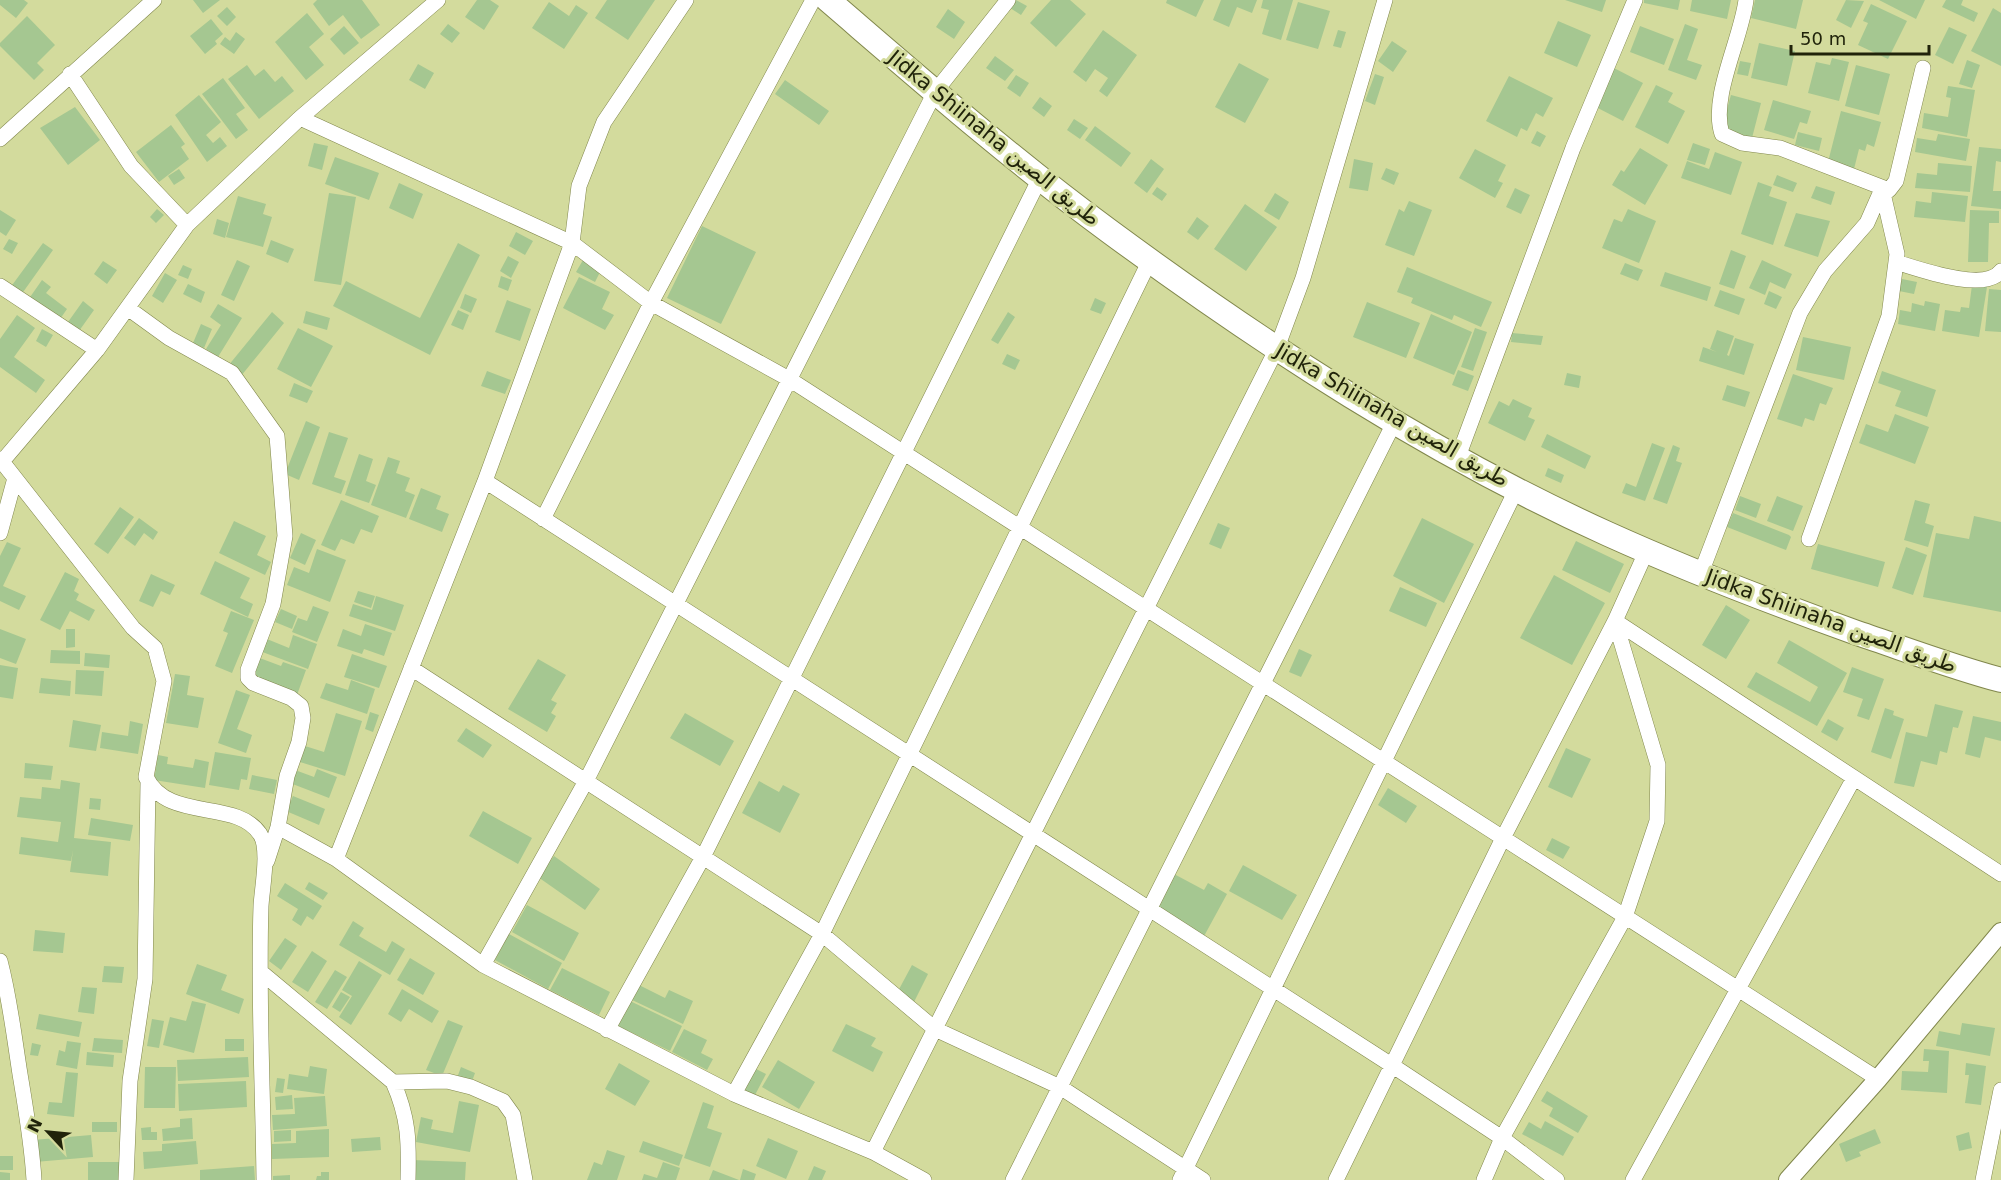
<svg xmlns="http://www.w3.org/2000/svg" width="2001" height="1180" viewBox="0 0 2001 1180" font-family="'DejaVu Sans',Vazirmatn,sans-serif">
<style>
.building{fill:#a5c791}
.lines{fill:none;stroke-linecap:round;stroke-linejoin:round}
.minor-casing{stroke:#81874c;stroke-width:16}
.tertiary-casing{stroke:#81874c;stroke-width:20}
.primary-casing{stroke:#81874c;stroke-width:26}
.minor{stroke:#fff;stroke-width:15}
.tertiary{stroke:#fff;stroke-width:18}
.primary{stroke:#fff;stroke-width:24}
.labels{text-anchor:middle;stroke-width:6;stroke-linejoin:round;paint-order:stroke}
.street-label{font-size:21px;fill:#20230a;stroke:#d3db9d}
</style>
<rect width="100%" height="100%" fill="#d3db9d"/>
<path class="building" d="M0 0H24L28 3 16 18 0 5Z
M193 0H220L203 13Z
M317 0H362L380 25 361 39 343 15 329 26 313 4Z
M477 0H490L499 6 484 30 465 17Z
M607 0H655L628 40 595 18Z
M1016 0 1027 6 1021 15 1010 8Z
M1051 0H1070L1086 14 1056 47 1030 23Z
M1167 0H1204L1196 17 1166 3Z
M1221 0H1257L1252 13 1237 7 1229 27 1213 20Z
M1263 0H1293L1281 40 1262 34 1269 10 1261 8Z
M1565 0H1606L1602 12Z
M1644 0H1680L1678 10 1644 3Z
M1692 0H1731L1727 19 1690 11Z
M1755 0H1803L1796 29 1751 18Z
M1846 0 1864 1 1851 28 1836 20Z
M1879 0H1925L1916 19Z
M1946 0H1963L1961 5 1978 13 1974 22 1942 7Z
M549 2 569 16 576 5 588 13 564 49 532 28Z
M1298 2 1330 11 1318 49 1286 40Z
M1871 4 1907 21 1888 59 1858 45 1868 23 1863 21Z
M227 7 236 17 227 26 217 16Z
M1993 8 2001 13V66L1971 51Z
M948 9 965 22 954 39 936 27Z
M307 13 324 34 309 47 324 65 306 80 275 42Z
M27 16 55 45 37 63 44 70 34 80 0 46V43Z
M211 19 223 34 215 41 217 44 205 54 190 36Z
M1558 21 1591 35 1577 67 1544 53Z
M448 24 460 33 452 43 440 34Z
M1685 24 1698 29 1687 60 1702 65 1696 80 1668 70Z
M344 26 359 43 344 55 330 39Z
M1640 26 1674 39 1664 65 1630 52Z
M1949 27 1967 35 1953 64 1935 55Z
M1103 30 1137 55 1107 97 1099 91 1108 78 1095 69 1086 82 1073 72Z
M1338 30 1346 32 1341 48 1333 46Z
M236 32 245 39 234 54 220 44 225 37 230 41Z
M1392 41 1407 51 1393 72 1378 61Z
M1759 43 1795 51 1787 86 1751 78Z
M995 56 1014 70 1005 81 986 68Z
M1832 58 1849 62 1839 101 1808 93 1816 62 1830 65Z
M1967 60 1980 65 1972 88 1959 84Z
M1740 61 1751 63 1748 76 1737 74Z
M1239 63 1269 79 1245 123 1215 107Z
M418 64 434 73 425 89 409 80Z
M247 65 255 76 264 69 275 82 282 76 294 91 259 119 228 79Z
M1856 65 1890 74 1879 115 1845 106Z
M1612 67 1643 83 1623 121 1592 105Z
M1375 74 1384 77 1375 105 1365 101Z
M1016 75 1029 83 1020 97 1007 88Z
M1509 76 1553 98 1543 117 1536 113 1527 131 1521 128 1517 137 1486 121Z
M223 78 245 108 236 114 248 130 236 139 202 94Z
M785 80 829 111 819 125 775 94Z
M1656 85 1673 93 1668 102 1685 111 1668 144 1635 127Z
M1948 86 1975 90 1967 137 1922 128 1924 113 1948 117 1951 98 1946 97Z
M199 95 221 122 206 135 213 143 220 137 227 146 207 162 175 115Z
M1731 95 1761 103 1752 138 1721 130Z
M1040 97 1052 106 1044 117 1032 108Z
M1773 100 1811 111 1807 124 1800 122 1794 139 1764 130Z
M75 107 100 140 68 165 40 128Z
M1841 111 1881 122 1874 147 1867 144 1865 151 1859 149 1854 169 1828 162Z
M1074 119 1088 128 1080 139 1067 130Z
M171 125 185 144 181 147 189 159 159 182 136 152Z
M1095 126 1131 153 1121 167 1085 140Z
M1537 131 1546 136 1540 147 1531 143Z
M1798 132 1822 138 1819 151 1795 145Z
M1938 134 1970 139 1966 161 1915 152 1917 138 1936 141Z
M314 143 328 146 322 170 308 166Z
M1693 143 1710 149 1705 165 1687 160Z
M1979 147 2001 149V162L1996 161 1993 191H2001V209L1971 206Z
M1640 148 1668 165 1645 205 1612 185 1621 170 1624 172Z
M1475 149 1506 165 1498 181 1503 183 1495 198 1459 178Z
M1715 152 1742 162 1731 195 1681 178 1687 161 1709 169Z
M335 157 379 173 369 200 325 184Z
M1151 159 1164 169 1147 193 1134 183Z
M1354 159 1373 163 1368 191 1349 188Z
M1938 163 1972 166 1970 192 1915 188 1917 173 1937 175Z
M1386 168 1399 173 1394 185 1381 179Z
M179 169 185 178 174 185 168 176Z
M1777 175 1797 183 1793 192 1773 185Z
M1758 182 1772 187 1769 196 1787 202 1773 245 1741 234Z
M399 183 423 194 413 219 389 208Z
M1816 186 1835 192 1831 205 1811 198Z
M1157 187 1167 194 1162 201 1152 194Z
M1515 188 1530 195 1521 214 1506 207Z
M1932 192 1968 196 1965 222 1914 217 1916 201 1931 203Z
M329 193 356 197 341 285 314 281Z
M1275 193 1289 202 1279 220 1264 211Z
M238 196 266 204 263 214 272 217 263 247 226 237Z
M1409 201 1432 210 1414 256 1385 245 1399 209 1404 212Z
M1245 204 1277 227 1246 271 1214 249Z
M157 209 164 215 156 223 150 217Z
M1628 209 1656 221 1639 263 1602 248 1614 219 1622 222Z
M0 210 16 220 6 236 0 232Z
M1970 210 1999 211V223H1989L1988 262H1968Z
M1796 213 1830 221 1818 257 1784 246Z
M1197 217 1209 226 1198 240 1187 232Z
M217 219 229 223 225 238 213 234Z
M702 226 756 252 721 324 667 298Z
M516 232 533 241 525 255 509 246Z
M9 239 18 243 12 254 3 249Z
M271 240 294 249 288 263 266 254Z
M43 243 53 250 21 295 10 288Z
M458 243 480 255 430 355 333 306 346 281 420 318Z
M1731 250 1746 256 1734 289 1719 284Z
M508 256 519 262 511 278 500 271Z
M237 260 250 266 234 301 221 295Z
M583 260 601 270 595 282 576 272Z
M1762 260 1792 274 1785 289 1770 282 1765 295 1749 288Z
M103 261 117 270 107 284 94 274Z
M1625 263 1643 270 1638 281 1620 274Z
M183 265 192 269 188 279 178 275Z
M1407 267 1492 302 1481 327 1454 315 1452 320 1411 303 1413 298 1397 292Z
M1665 272 1711 287 1707 301 1660 286Z
M165 273 177 280 163 303 152 296Z
M501 276 512 280 508 291 498 287Z
M579 277 610 292 602 309 614 315 605 330 563 308Z
M1902 279 1917 282 1914 294 1899 291Z
M42 280 51 287 46 293 67 309 58 322 28 300Z
M188 284 205 292 201 303 183 294Z
M1972 285 1987 287 1979 337 1942 331 1945 310 1960 312 1961 307 1969 308Z
M1989 289 2001 290V332L1985 331Z
M1720 290 1745 299 1739 315 1714 306Z
M1769 291 1782 297 1776 309 1764 304Z
M465 294 477 299 471 313 460 308Z
M1095 298 1106 303 1101 314 1090 310Z
M507 300 531 309 520 341 495 332Z
M83 301 94 310 79 331 68 322Z
M1925 301 1940 304 1935 331 1898 324 1900 310 1911 312 1912 303 1924 306Z
M1367 302 1420 323 1406 358 1353 337Z
M218 304 242 318 218 357 206 349 221 325 210 317Z
M458 310 469 315 463 330 451 325Z
M306 311 330 318 327 330 303 323Z
M272 312 284 323 241 376 228 366Z
M1008 312 1015 317 998 344 991 340Z
M1431 314 1472 332 1454 375 1413 358Z
M17 315 35 328 14 357 45 380 36 393 0 367V339Z
M201 324 212 329 204 348 193 343Z
M298 328 333 346 311 387 277 369Z
M1475 328 1487 332 1473 371 1461 367Z
M42 329 53 335 46 347 36 341Z
M1717 330 1734 336 1727 355 1729 356 1735 338 1754 344 1744 375 1699 361 1703 347 1717 352 1710 349Z
M1512 333 1543 336 1541 345 1511 342Z
M1803 337 1851 347 1844 380 1796 370Z
M1007 354 1020 360 1015 370 1002 364Z
M1458 370 1474 376 1468 391 1452 385Z
M487 371 511 380 505 394 481 386Z
M1882 371 1936 390 1927 417 1895 406 1901 391 1878 383Z
M1567 373 1581 376 1579 388 1564 385Z
M1793 374 1833 388 1826 405 1820 403 1814 421 1805 418 1802 427 1777 419Z
M294 383 313 391 307 403 289 396Z
M1727 385 1750 392 1745 407 1722 400Z
M1513 399 1532 408 1528 417 1535 420 1525 441 1488 423 1499 401 1509 406Z
M1895 414 1929 427 1915 464 1859 443 1866 424 1888 432Z
M306 421 320 427 299 480 285 474Z
M329 432 348 438 334 477 346 481 341 494 312 484Z
M1547 434 1591 456 1585 469 1541 447Z
M1652 443 1665 448 1645 501 1622 493 1626 483 1636 487Z
M1673 445 1680 448 1676 461 1682 463 1667 504 1653 499Z
M359 454 373 459 366 481 376 485 369 503 345 495Z
M388 457 400 461 396 473 410 478 405 491 415 495 406 518 371 505Z
M1548 468 1564 475 1561 483 1545 476Z
M421 488 441 496 436 509 449 514 442 532 409 519Z
M1740 496 1761 504 1756 518 1735 510Z
M1777 496 1803 506 1793 531 1767 521Z
M341 500 379 516 372 533 361 529 354 544 341 539 335 551 321 545Z
M1915 500 1930 504 1925 523 1934 526 1928 547 1904 540Z
M120 507 134 517 108 554 94 544Z
M1733 513 1789 535 1791 537 1786 550 1727 527Z
M1974 516 2001 522V612L1923 597 1936 533 1969 539Z
M139 518 158 532 153 540 144 533 135 546 124 538Z
M1422 518 1474 544 1444 603 1393 576Z
M234 521 266 536 257 555 271 562 265 575 219 553Z
M1218 523 1230 528 1221 549 1209 544Z
M301 533 316 540 305 565 290 558Z
M1576 541 1624 564 1610 593 1562 570Z
M7 542 21 548 3 586 26 596 19 610 0 601V556Z
M1818 544 1885 562 1878 587 1811 569Z
M1906 547 1927 555 1913 595 1892 588Z
M317 549 346 560 330 602 287 585 294 567 309 573Z
M215 561 250 578 240 598 253 604 248 617 200 594Z
M65 572 79 579 74 591 79 594 76 600 95 610 89 621 70 611 60 630 40 620Z
M151 574 175 585 170 595 161 591 153 607 139 601Z
M1554 575 1605 603 1572 665 1520 638Z
M1400 587 1437 603 1426 627 1389 611Z
M358 591 375 596 371 608 354 602Z
M376 596 404 605 395 631 349 616 353 604 372 610Z
M1726 605 1750 620 1726 659 1702 645Z
M313 606 329 612 317 642 292 632 298 618 307 621Z
M281 609 297 616 292 629 275 622Z
M231 611 254 620 232 673 215 666 228 633 223 631Z
M365 624 392 633 384 656 364 649 362 654 337 646 343 629 361 636Z
M0 629 26 639 16 664 0 658Z
M66 629H75V647L66 648Z
M293 635 317 644 308 669 257 650 262 637 289 648Z
M1789 640 1847 673 1817 726 1747 687 1756 672 1810 702 1818 687 1777 663Z
M1299 649 1312 655 1301 677 1289 672Z
M51 650 80 651V664L50 663Z
M85 653 110 655 109 668 84 666Z
M352 654 387 666 379 688 344 677Z
M257 657 281 666 283 662 306 670 297 695 250 678Z
M538 659 566 675 551 700 557 703 551 713 556 716 547 732 508 709Z
M0 665 18 668 13 699 0 697Z
M1852 667 1884 679 1869 720 1857 716 1863 699 1843 692Z
M76 670 104 671 102 696 75 694Z
M175 674 190 676 187 695 204 698 198 728 166 723Z
M41 678 71 681 70 696 39 693Z
M351 680 375 689 367 714 320 698 326 683 348 690Z
M236 690 250 695 237 729 252 735 246 753 218 743Z
M1935 704 1963 711 1958 728 1953 727 1947 753 1940 751 1937 765 1921 761 1914 787 1894 783 1906 732 1927 737Z
M1885 708 1894 711 1893 715 1904 719 1891 759 1871 752Z
M370 712 379 715 373 732 365 729Z
M336 713 362 721 345 776 300 762 305 746 324 752Z
M685 713 734 741 720 766 670 738Z
M1973 716 2001 722V741L1985 737 1980 758 1965 754Z
M1828 719 1844 728 1837 741 1821 732Z
M73 720 101 725 96 751 69 747Z
M130 721 143 724 138 754 100 748 102 732 128 736Z
M466 728 492 745 483 758 457 741Z
M1566 748 1591 759 1572 798 1548 787Z
M215 752 251 758 247 780 241 779 239 790 209 785Z
M158 755 168 757 167 764 193 768 195 759 209 762 205 788 154 780Z
M25 763 53 766 51 780 24 778Z
M317 769 337 777 329 798 290 783 295 770 314 777Z
M252 775 277 780 274 794 249 789Z
M61 780 80 783 74 838 111 842 108 876 70 872 73 850 71 861 19 854 21 837 58 842 61 822 17 817 20 797 41 799 42 787 60 789Z
M759 781 779 792 783 785 800 794 780 833 742 813Z
M1388 788 1417 806 1406 823 1378 805Z
M293 796 325 809 319 825 286 811Z
M90 798 101 799 100 810 89 809Z
M483 811 532 838 518 864 469 836Z
M91 818 133 825 130 841 88 835Z
M1552 838 1570 847 1563 859 1546 850Z
M554 856 600 889 585 910 538 877Z
M1243 865 1297 895 1282 920 1229 891Z
M1174 874 1204 890 1208 883 1227 894 1203 938 1154 911Z
M309 882 328 893 323 900 305 889Z
M285 883 322 906 313 920 307 916 301 926 292 920 298 909 277 896Z
M527 905 579 933 564 961 512 932Z
M353 921 364 928 359 936 386 952 392 941 405 949 390 975 339 945Z
M35 930 65 933 63 953 33 951Z
M509 934 562 963 548 989 495 960Z
M285 938 297 946 281 970 269 961Z
M312 951 327 961 308 992 292 982Z
M410 958 435 973 423 995 397 980Z
M359 961 382 975 351 1025 339 1017 352 996 342 990Z
M197 964 227 975 221 990 244 999 239 1014 186 994Z
M912 965 928 974 914 1002 897 993Z
M104 966 124 967 122 983 102 982Z
M562 968 610 992 599 1015 550 990Z
M335 970 347 977 327 1009 315 1002Z
M637 984 665 998 669 990 693 1001 683 1024 630 999Z
M82 987 97 988 94 1014 78 1012Z
M402 989 439 1011 432 1023 409 1009 401 1022 388 1014Z
M341 992 350 997 340 1012 332 1007Z
M628 1000 682 1026 670 1051 616 1025Z
M192 1001 206 1004 194 1053 163 1045 170 1017 186 1021Z
M39 1014 82 1022 79 1037 36 1029Z
M152 1019 164 1021 159 1048 147 1046Z
M448 1020 463 1026 442 1076 426 1070Z
M1962 1023 1995 1028 1990 1056 1936 1046 1939 1031 1960 1035Z
M846 1024 876 1038 871 1046 883 1052 873 1072 832 1051Z
M684 1029 707 1040 701 1053 713 1059 707 1070 672 1052Z
M94 1038 123 1040 122 1053 92 1051Z
M225 1039H244V1051H225Z
M67 1041 81 1043 77 1069 56 1065 59 1050 65 1052Z
M32 1043 41 1045 38 1056 30 1055Z
M1924 1049 1949 1051 1947 1093 1901 1090 1902 1071 1928 1072 1929 1061H1923Z
M87 1052 114 1055 113 1067 86 1065Z
M248 1057 249 1077 178 1081 177 1060Z
M778 1060 815 1082 799 1109 762 1087Z
M619 1063 650 1081 635 1106 605 1089Z
M1966 1063 1986 1066 1981 1105 1965 1103 1969 1075H1965Z
M310 1066 327 1069 324 1094 287 1089 289 1074 308 1077Z
M145 1067H176L175 1108H144Z
M461 1067 475 1073 471 1084 457 1078Z
M756 1069 766 1074 755 1095 744 1090Z
M66 1072 78 1073 74 1117 47 1114 49 1102 62 1103Z
M277 1078 285 1079 283 1093 275 1092Z
M246 1081 247 1107 179 1111 178 1084Z
M1547 1091 1588 1116 1578 1133 1549 1116 1553 1108 1541 1101Z
M292 1095 293 1109 276 1110 275 1097Z
M325 1096 327 1126 273 1130 272 1115 295 1114 294 1098Z
M459 1101 479 1105 470 1152 416 1142 421 1117 433 1120 431 1129 453 1133Z
M703 1102 714 1106 707 1128 722 1133 710 1167 684 1158Z
M192 1118 193 1139 163 1141 162 1129 180 1127V1119Z
M1545 1121 1574 1137 1563 1156 1522 1134 1529 1122 1541 1129Z
M92 1122H117V1132H92Z
M151 1127V1132H157V1140H142L141 1128Z
M329 1129V1157L272 1159V1144L296 1143V1131Z
M1875 1129 1881 1143 1859 1152 1861 1156 1846 1162 1839 1144Z
M291 1130V1141L274 1142V1131Z
M1969 1132 1972 1148 1959 1151 1956 1136Z
M91 1135 93 1157 35 1162 33 1140Z
M380 1137 381 1150 352 1152 351 1139Z
M768 1138 798 1151 786 1179 756 1166Z
M196 1141 198 1164 144 1169 143 1152 162 1151V1144Z
M643 1141 683 1155 679 1166 639 1152Z
M607 1150 625 1156 617 1180H587L594 1162 602 1165Z
M0 1156H13V1170H0Z
M412 1160 466 1162 465 1180H412Z
M88 1162H120V1180H88Z
M663 1162 680 1168 676 1180H642L644 1174 657 1178Z
M254 1166 255 1180H200V1170Z
M814 1166 826 1171 822 1180H808Z
M743 1169 756 1174 754 1180H740Z
M713 1170 739 1180H709Z
M0 1172 10 1173V1180H0Z
M321 1172H329V1180H316L317 1176H321Z
M290 1175V1180H273V1176Z"/>
<g class="lines">
<defs>
<path id="minor" d="M1746 0C1741 40 1710 97 1722 134L1742 143 1780 148 1889 190 1896 181 1923 68
M70 74 131 166 187 225
M300 118 572 243 579 186 604 122 686 0
M0 139 154 0
M1896 262C1919 269 1985 293 2001 271
M0 286 97 350
M129 309 169 338 232 373 277 436 285 536 273 604 248 670V678L253 683 291 698 301 706 303 718 299 742 287 776 278 827 267 861
M1458 457 1573 148 1635 0
M0 459 133 628 155 648 164 681 146 777C168 823 236 798 260 834 270 848 262 888 261 906 258 997 263 1089 264 1180
M0 464 97 350 187 225 300 118 438 0
M485 481 1393 1066 1502 1138 1557 1180
M543 519 651 303 813 0
M0 533 15 478
M1809 539 1889 316 1897 254 1882 189
M1701 573 1800 313 1825 271 1867 223 1882 189
M1615 621 2001 874
M411 668 822 934 935 1029 1060 1087 1203 1180
M278 827 336 859 483 965 734 1094 873 1152 924 1180
M336 859 485 481 572 243 651 303 789 379 1878 1079
M0 961C10 999 14 1036 20 1074 26 1110 32 1144 34 1180
M483 965 586 781 935 92 1008 0
M262 973 393 1082C409 1118 409 1142 408 1180
M607 1030 703 857 1040 178
M393 1082 447 1081 471 1087 503 1101 513 1115 525 1180
M734 1094 822 934 1150 260
M873 1152 1277 348 1303 278 1385 0
M126 1180 130 1081 145 979 148 783
M1013 1180 1395 421
M1180 1180 1517 488
M1336 1180 1503 838 1615 621 1647 550
M1484 1180 1502 1138 1625 917 1657 821 1658 765 1615 621
M1633 1180 1854 778
M1983 1180 2001 1090"/>
<path id="tertiary" d="M1788 1180 1878 1079 2001 932"/>
<path id="primary" d="M828 0C920 79 1011 159 1109 231 1265 346 1431 454 1608 534 1690 571 1773 603 1857 633 1905 649 1952 667 2001 680"/>
</defs>
<use href="#minor" class="minor-casing"/>
<use href="#tertiary" class="tertiary-casing"/>
<use href="#primary" class="primary-casing"/>
<use href="#minor" class="minor"/>
<use href="#tertiary" class="tertiary"/>
<use href="#primary" class="primary"/>
</g>
<g class="labels">
<g class="street-label">
<text transform="translate(994 138) rotate(39)" y="7">Jidka Shiinaha طريق الصين</text>
<text transform="translate(1392 415) rotate(30)" y="7">Jidka Shiinaha طريق الصين</text>
<text transform="translate(1831 621) rotate(20)" y="7">Jidka Shiinaha طريق الصين</text>
</g>
</g>
<g transform="translate(48 1132) rotate(296)" stroke="#d3db9d" stroke-width="4.5" paint-order="stroke">
<path d="M0-4.5L10 22L0 15L-10 22Z" fill="#20230a"/>
<text y="-9" font-size="16" font-weight="bold" text-anchor="middle" fill="#20230a">N</text>
</g>
<path d="M1791 45v9h138v-9" fill="none" stroke="#20230a" stroke-width="3"/>
<text x="1800" y="45" font-size="18" fill="#20230a" stroke="#d3db9d" stroke-width="4.5" paint-order="stroke">50 m</text>
</svg>
